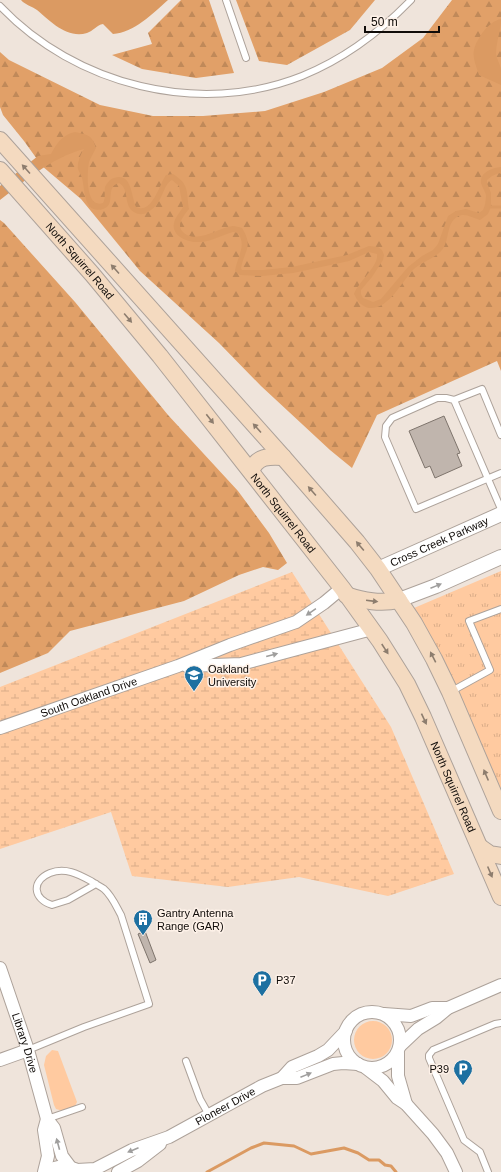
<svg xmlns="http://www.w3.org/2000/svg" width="501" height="1172" viewBox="0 0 501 1172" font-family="Helvetica,sans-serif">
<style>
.grass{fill:#ffcaa0}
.forest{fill:url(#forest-firs)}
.wetland{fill:url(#wetland-marsh)}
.park{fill:url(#park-tufts)}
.water{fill:#db9a62}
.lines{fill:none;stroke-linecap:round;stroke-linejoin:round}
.stream{stroke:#db9a62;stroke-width:3}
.building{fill:#c0b5ad;stroke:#7e746c}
.service-casing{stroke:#ada29a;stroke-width:8}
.minor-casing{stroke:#ada29a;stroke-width:14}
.tertiary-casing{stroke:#ada29a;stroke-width:16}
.secondary-casing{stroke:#ada29a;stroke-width:18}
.service{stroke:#fff;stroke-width:6}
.minor{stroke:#fff;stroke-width:12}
.tertiary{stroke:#fff;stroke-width:14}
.secondary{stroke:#f4dac0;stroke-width:16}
.oneway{fill:#8d7d6e}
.oneway2{fill:#9f9e9d}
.labels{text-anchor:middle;stroke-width:3;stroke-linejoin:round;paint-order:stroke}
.street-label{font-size:11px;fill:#100c09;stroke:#fdf1e8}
.poi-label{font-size:11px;fill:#100c09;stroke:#fdf1e8;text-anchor:start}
</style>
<defs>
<pattern id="forest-firs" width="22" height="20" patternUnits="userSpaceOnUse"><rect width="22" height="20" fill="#e1a068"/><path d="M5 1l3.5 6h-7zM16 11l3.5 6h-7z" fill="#c08959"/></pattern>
<pattern id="wetland-marsh" width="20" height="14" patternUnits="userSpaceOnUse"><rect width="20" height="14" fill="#ffcaa0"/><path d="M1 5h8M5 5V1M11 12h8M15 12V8" fill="none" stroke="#daac88"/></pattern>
<pattern id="park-tufts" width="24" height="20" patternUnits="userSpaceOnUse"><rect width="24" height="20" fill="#ffcaa0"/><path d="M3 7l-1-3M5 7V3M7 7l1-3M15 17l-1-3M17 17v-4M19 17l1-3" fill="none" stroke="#daac88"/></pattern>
</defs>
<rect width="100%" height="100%" fill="#efe4db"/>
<path class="grass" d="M354 1040a19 19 0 1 1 38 0a19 19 0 1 1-38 0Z
M52 1050 58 1051 77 1102 74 1108 63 1111 56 1109 54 1105 44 1065 46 1056Z"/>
<path class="forest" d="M181 0H209L234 73 196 78 142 69 112 55 152 44 148 33Z
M236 0H375L350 30 287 65 259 61Z
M452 0H501V371L497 361 377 415 352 468 330 450 261 386 219 343 140 271 81 199 42 166 24 141 3 115 0 107V52L9 60 100 105 153 116H203L265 111 324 92 382 68 423 38Z
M0 220 4 223 75 302 168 415 238 491 269 533 287 563 278 570 263 567 239 575 184 601 70 631 48 653 0 673Z"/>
<path class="wetland" d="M292 572 391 727 454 874 388 896 299 877 228 887 132 876 111 812 0 849V687Z"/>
<path class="park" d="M501 571V799L436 649 414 608Z"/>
<path class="water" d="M21 0H168C153 13 134 33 113 34L103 24C97 25 93 31 87 33 67 39 50 21 37 10 32 6 25 5 21 0Z
M501 19C501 31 496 42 496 54 497 60 500 64 501 69 501 74 501 80 501 85L479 75C477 68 472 57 474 50 477 38 489 21 501 19Z
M75 132C87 135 92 134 96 148 94 152 91 157 89 162 87 172 85 209 103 203 106 197 104 192 105 187 107 183 110 179 114 178 132 172 131 196 136 207 152 215 159 185 166 175L173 174C190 185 186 191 189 209 185 214 176 224 182 231 195 246 219 227 233 226 235 226 239 227 242 228 254 247 244 251 241 268L242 270H263L292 267 347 255 369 246 378 247 382 250 384 255 383 260 372 277 361 290V294L363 298 373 302 381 299 408 267 422 256 433 250 438 244 448 216 456 211 466 209 479 213 483 210C485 206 486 200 486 195 485 191 482 187 481 183 480 172 492 168 501 167V174L499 173 492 176 487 180V183L491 193V207L488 214 480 220C472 218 465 212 457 217 447 223 449 238 444 247 438 258 420 262 412 271 401 283 388 310 369 308 361 306 358 302 354 294 358 282 379 266 377 254L369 252 349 261 293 273 262 276 240 275 235 271C237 257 247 246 238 233L233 232C222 235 212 241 201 242 190 243 171 237 174 223 175 218 180 212 183 207L179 186 172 180C162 185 164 203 148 212 143 215 139 215 134 212 123 206 130 189 119 183 104 187 117 205 103 209 83 215 85 188 82 178 81 175 79 172 78 169 77 163 81 153 84 149 51 158 26 180 0 200V186L38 156 51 154C57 143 62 135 75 132Z"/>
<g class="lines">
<path class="stream" d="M491 207H501
M207 1172 251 1148 264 1143 294 1146 311 1154 344 1148 358 1153 369 1160H379L385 1165 391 1166 396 1172"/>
</g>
<path class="building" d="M444 416 460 453 457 454 462 466 435 478 430 466 425 468 409 431Z
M145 931 156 960 150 963 138 934Z"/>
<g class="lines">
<defs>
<path id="service" d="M226 0 246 58
M0 6C75 85 199 117 302 76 344 59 379 33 411 0
M454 400 501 509
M501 435 482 389 454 400 446 398H437L392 418 386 426 385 437 416 509 501 473
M450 692 490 670 469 621 501 609
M28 1050 84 1027 149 1004 121 915C116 906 112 896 104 889 100 886 95 884 91 881 78 874 65 867 50 873 31 881 33 899 52 905L68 900 96 884
M186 1061 200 1099 209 1115
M47 1119 82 1107
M488 1172 480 1152 464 1140 429 1058V1055L433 1050 495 1024 501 1023"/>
<g id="minor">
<path d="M187 666 241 664 372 629"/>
<path id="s1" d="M0 728 178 666 230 645 296 622 324 603 342 588"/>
<path id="s2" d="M0 968 28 1050 47 1119 54 1128 62 1156 71 1168"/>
<circle cx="372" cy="1040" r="28"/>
<path d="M384 1014 411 1016 432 1008H448"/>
<path d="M400 1046 418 1029 436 1018 448 1008 501 985"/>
<path d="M398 1053V1076L406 1104"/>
<path d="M0 1060 28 1050"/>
<path d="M366 1068 383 1081 397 1098 406 1104 433 1134 447 1153 456 1172"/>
<path d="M282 1078 292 1067 318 1056 328 1050 346 1031"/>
<path id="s3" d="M77 1170 95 1169 132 1150 169 1137 262 1086 282 1078H297L333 1064 343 1063 358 1064"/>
<path d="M44 1172 48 1156 44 1130 47 1119"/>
<path d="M46 1172C55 1166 65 1165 75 1169"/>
<path d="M118 1172 138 1161 160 1144"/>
</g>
<g id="tertiary">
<path id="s4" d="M378 569 501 514"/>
<path d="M399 600 436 586 501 557"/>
</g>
<g id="secondary">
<path d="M0 140 283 457 357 542 378 569 414 623 434 659 450 692 501 811"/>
<path id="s5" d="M0 170 92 274 160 356 342 588 380 641 407 684 423 717 501 897"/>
<path d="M251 471C257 456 269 456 283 457"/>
<path d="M346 595C364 601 380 604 399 600"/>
<path d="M480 847 490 854 501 856"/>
</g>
</defs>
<use href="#service" class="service-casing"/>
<use href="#minor" class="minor-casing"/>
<use href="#tertiary" class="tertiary-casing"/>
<use href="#secondary" class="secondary-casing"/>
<use href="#service" class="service"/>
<use href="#minor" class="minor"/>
<use href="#tertiary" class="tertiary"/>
<use href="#secondary" class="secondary"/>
</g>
<defs><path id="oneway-solid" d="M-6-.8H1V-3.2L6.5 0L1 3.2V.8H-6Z"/></defs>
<g class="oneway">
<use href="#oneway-solid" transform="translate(26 169) rotate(-132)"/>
<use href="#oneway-solid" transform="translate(115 269) rotate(-132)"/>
<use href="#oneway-solid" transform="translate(128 318) rotate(50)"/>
<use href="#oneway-solid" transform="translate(210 419) rotate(52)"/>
<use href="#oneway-solid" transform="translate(257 428) rotate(-132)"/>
<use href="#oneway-solid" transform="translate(312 491) rotate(-131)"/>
<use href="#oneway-solid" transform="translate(360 546) rotate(-130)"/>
<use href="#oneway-solid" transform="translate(372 601) rotate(7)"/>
<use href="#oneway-solid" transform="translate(385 649) rotate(57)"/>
<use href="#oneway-solid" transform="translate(433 657) rotate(-117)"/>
<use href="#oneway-solid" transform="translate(424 719) rotate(65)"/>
<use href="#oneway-solid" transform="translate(486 775) rotate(-113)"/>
<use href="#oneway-solid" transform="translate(490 872) rotate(67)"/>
</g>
<g class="oneway2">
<use href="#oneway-solid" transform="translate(436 586) rotate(-22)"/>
<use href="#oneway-solid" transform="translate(311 612) rotate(145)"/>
<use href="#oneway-solid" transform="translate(272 655) rotate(-15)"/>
<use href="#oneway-solid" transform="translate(306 1075) rotate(-22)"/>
<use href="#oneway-solid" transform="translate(58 1144) rotate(-105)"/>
<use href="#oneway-solid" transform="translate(133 1150) rotate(157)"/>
</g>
<defs>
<symbol id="university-pin" viewBox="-11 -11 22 30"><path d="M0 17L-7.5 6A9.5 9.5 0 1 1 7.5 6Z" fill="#1d70a1" stroke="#fdf1e8"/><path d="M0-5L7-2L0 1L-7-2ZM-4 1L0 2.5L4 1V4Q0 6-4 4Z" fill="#fff"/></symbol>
<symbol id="building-pin" viewBox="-11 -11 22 30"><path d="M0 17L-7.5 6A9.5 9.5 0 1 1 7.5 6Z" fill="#1d70a1" stroke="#fdf1e8"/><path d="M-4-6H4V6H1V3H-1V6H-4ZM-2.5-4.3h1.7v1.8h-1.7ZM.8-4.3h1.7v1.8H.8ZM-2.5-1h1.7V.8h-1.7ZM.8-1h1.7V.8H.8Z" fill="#fff"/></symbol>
<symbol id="parking-pin" viewBox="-11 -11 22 30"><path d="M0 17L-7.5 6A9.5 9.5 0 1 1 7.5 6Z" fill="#1d70a1" stroke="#fdf1e8"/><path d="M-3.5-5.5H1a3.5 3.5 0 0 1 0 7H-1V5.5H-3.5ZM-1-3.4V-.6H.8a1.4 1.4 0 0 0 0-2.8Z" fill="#fff"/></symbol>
</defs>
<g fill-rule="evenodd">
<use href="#university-pin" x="183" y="664" width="22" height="30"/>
<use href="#building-pin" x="132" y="908" width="22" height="30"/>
<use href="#parking-pin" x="251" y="969" width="22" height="30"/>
<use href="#parking-pin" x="452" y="1058" width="22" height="30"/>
</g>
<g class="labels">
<g class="street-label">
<text dy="4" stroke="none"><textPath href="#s5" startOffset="121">North Squirrel Road</textPath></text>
<text dy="4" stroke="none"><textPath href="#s5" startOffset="445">North Squirrel Road</textPath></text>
<text dy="4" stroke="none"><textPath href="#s4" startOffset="67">Cross Creek Parkway</textPath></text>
<text dy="4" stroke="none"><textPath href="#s1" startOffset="94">South Oakland Drive</textPath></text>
<text dy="4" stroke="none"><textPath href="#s5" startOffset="769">North Squirrel Road</textPath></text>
<text dy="4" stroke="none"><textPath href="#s2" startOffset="79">Library Drive</textPath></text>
<text dy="4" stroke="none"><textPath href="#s3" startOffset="163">Pioneer Drive</textPath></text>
</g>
<g class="poi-label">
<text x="208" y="673">Oakland<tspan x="208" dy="13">University</tspan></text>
<text x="157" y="917">Gantry Antenna<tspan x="157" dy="13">Range (GAR)</tspan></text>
<text x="276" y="984">P37</text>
<text x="449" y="1073" text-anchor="end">P39</text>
</g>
</g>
<path d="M365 26v6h74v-6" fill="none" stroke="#100c09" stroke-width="2"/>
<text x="371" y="26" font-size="12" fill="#100c09" stroke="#fdf1e8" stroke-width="3" paint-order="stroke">50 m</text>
</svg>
